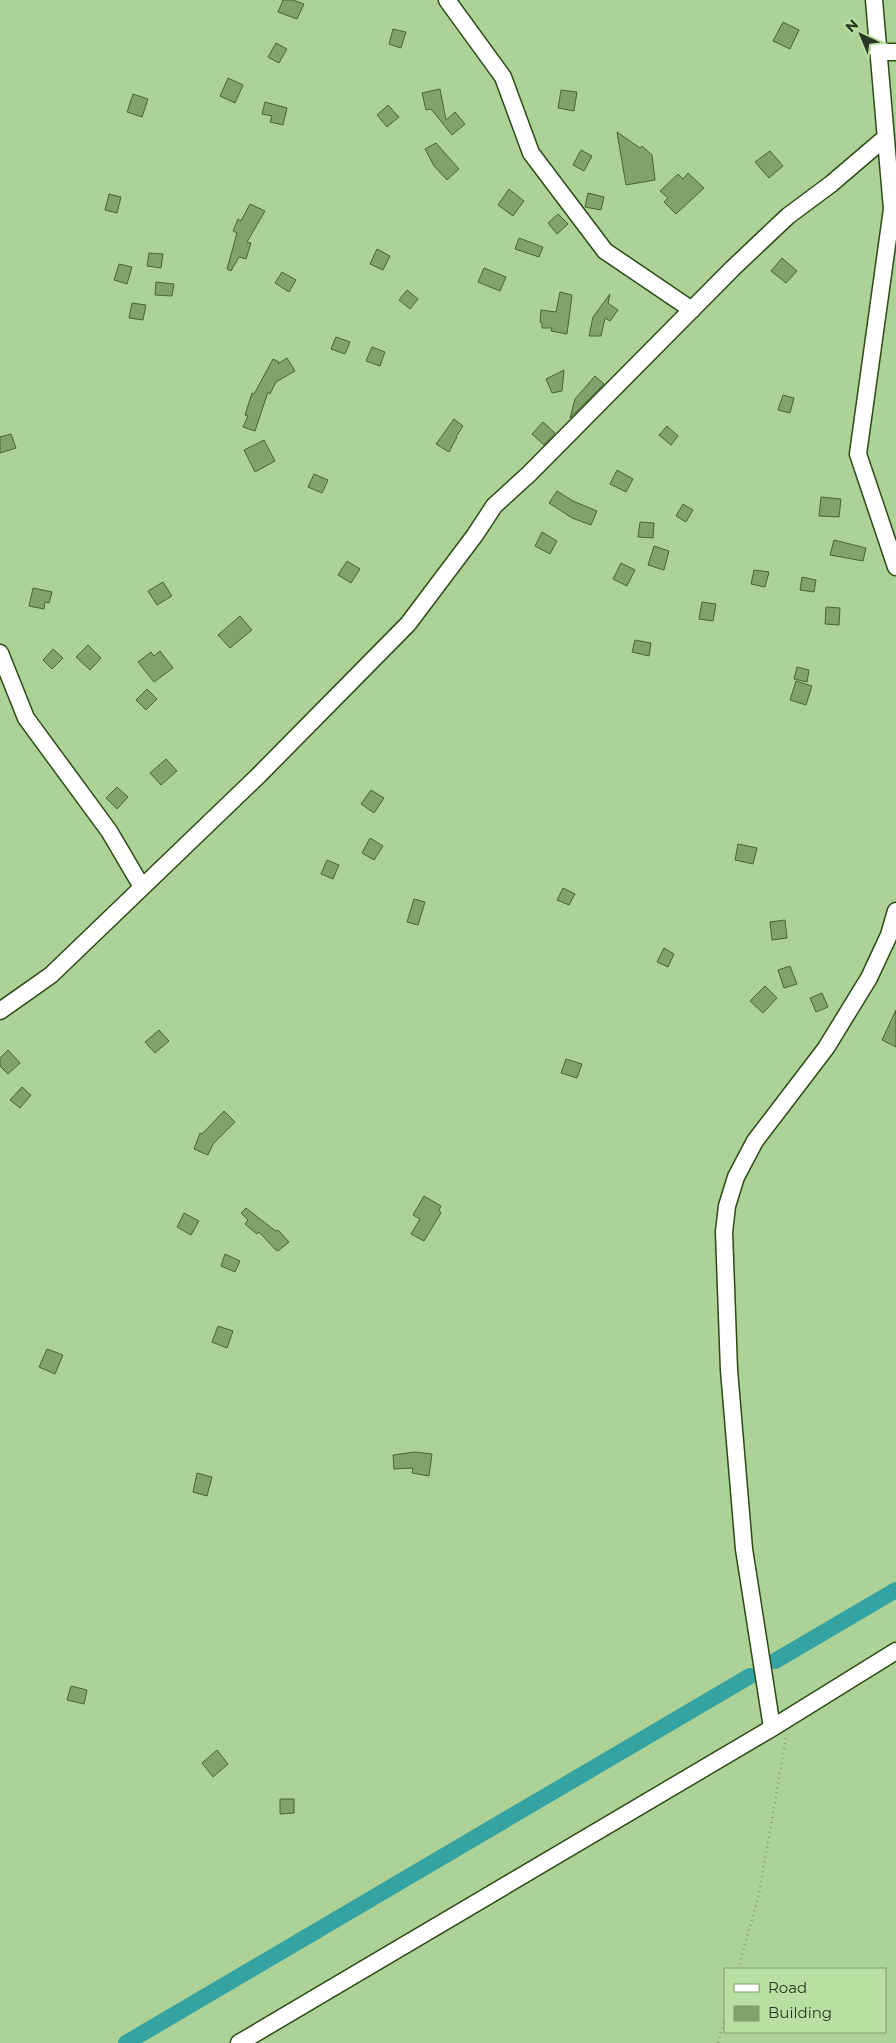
<svg xmlns="http://www.w3.org/2000/svg" width="896" height="2043" viewBox="0 0 896 2043" font-family="Montserrat,sans-serif">
<style>
.lines{fill:none;stroke-linecap:round;stroke-linejoin:round}
.canal{stroke:#34a3a2;stroke-width:16}
.building{fill:#80a36a;stroke:#45662f}
.street-casing{stroke:#2c4b14;stroke-width:19}
.path{stroke:#819e6f;stroke-width:2.5;stroke-dasharray:1 4;stroke-linecap:butt}
.street{stroke:#fff;stroke-width:16}
</style>
<rect width="100%" height="100%" fill="#add297"/>
<g class="lines">
<path class="canal" d="M775 1661 896 1590
M126 2043 750 1676"/>
</g>
<path class="building" d="M283 0H293L304 4 297 19 278 12Z
M783 22 799 30 790 49 773 41Z
M393 29 406 32 401 48 389 44Z
M276 43 287 49 279 63 268 57Z
M228 78 243 85 235 103 220 96Z
M440 89 446 120 455 112 465 124 452 135 431 109 426 110 422 93Z
M561 90 577 92 574 111 558 108Z
M133 94 148 99 142 117 127 112Z
M265 102 287 108 283 125 270 122 272 116 262 114Z
M388 105 399 117 387 127 377 115Z
M617 132 640 148 642 146 652 155 655 180 626 185Z
M436 143 459 169 447 180 434 166 425 149Z
M581 150 592 156 584 171 573 165Z
M770 151 783 166 769 178 755 162Z
M688 173 704 188 676 214 664 202 668 198 660 191 678 174 683 179Z
M509 189 524 201 513 216 498 205Z
M588 193 604 197 601 210 585 207Z
M109 194 121 197 117 213 105 210Z
M250 204 265 211 247 242 251 243 246 259 239 257 231 271 227 269 237 233 233 231 238 219 241 221Z
M558 214 568 224 557 234 548 223Z
M519 238 543 247 539 257 515 249Z
M377 249 390 256 383 270 370 264Z
M149 253 163 254 161 268 147 266Z
M782 258 797 271 786 283 771 271Z
M119 264 132 267 127 284 114 280Z
M484 268 506 277 500 291 478 282Z
M282 272 296 280 289 292 275 283Z
M156 282 174 284 172 296 155 295Z
M407 290 418 299 410 309 399 300Z
M560 292 572 295 567 334 551 331 552 328H542V323L540 322 541 310 556 312Z
M610 294 608 303 618 310 610 321 605 318 601 336H589L593 317Z
M132 303 146 305 143 320 129 318Z
M336 337 350 342 345 354 331 349Z
M372 347 385 352 380 366 366 361Z
M287 358 295 371 276 382 270 394 268 392 255 431 243 427 248 416 245 415 252 393 254 394 273 359 279 362 278 364Z
M564 370 562 391 552 393 546 379Z
M595 376 604 384 570 418 575 399Z
M783 395 794 398 790 413 778 410Z
M454 419 463 426 456 437H457L449 452 436 444Z
M543 422 555 433 544 445 532 434Z
M667 426 678 436 671 445 659 435Z
M11 434 16 448 0 453V437Z
M264 440 275 461 255 472 244 450Z
M617 470 633 479 626 492 610 484Z
M314 474 328 480 322 493 308 487Z
M557 491 573 501 597 511 591 525 572 518 549 503Z
M821 497 841 499 839 517 819 516Z
M683 504 693 510 686 522 676 516Z
M640 522 654 523 653 538 638 537Z
M542 532 557 541 550 554 535 546Z
M834 540 866 548 863 561 830 555Z
M654 546 669 551 664 570 648 565Z
M347 561 360 569 351 583 338 575Z
M621 563 635 570 627 586 613 579Z
M754 570 769 572 765 587 751 584Z
M802 577 816 580 814 592 800 590Z
M163 582 172 596 157 605 148 591Z
M33 588 52 592 49 603 45 602 44 609 29 606Z
M702 602 716 604 713 621 699 619Z
M826 607 840 608 839 625 825 624Z
M240 616 252 630 230 648 218 635Z
M635 640 651 643 649 656 632 652Z
M88 645 101 658 90 670 76 657Z
M53 649 63 658 52 669 43 660Z
M160 651 173 668 154 682 138 662 151 652 154 656Z
M797 667 809 670 807 682 794 679Z
M796 681 812 686 806 705 790 700Z
M147 689 157 699 146 710 136 700Z
M166 759 177 771 161 785 150 773Z
M117 787 128 797 117 809 106 798Z
M371 790 384 798 374 813 361 804Z
M370 838 383 846 374 860 362 853Z
M738 844 757 848 753 864 735 860Z
M327 860 339 865 333 879 321 874Z
M563 888 575 894 569 905 557 900Z
M414 899 425 902 418 925 407 922Z
M785 920 787 938 772 940 770 922Z
M664 948 674 954 668 967 657 962Z
M790 966 797 984 784 988 778 970Z
M765 986 777 998 763 1013 750 1001Z
M822 993 828 1007 816 1012 810 998Z
M896 1010V1047L882 1040Z
M159 1030 169 1041 155 1053 145 1042Z
M8 1050 20 1063 8 1074 0 1066V1058Z
M566 1059 582 1064 577 1078 561 1073Z
M22 1087 31 1095 20 1108 10 1100Z
M224 1111 235 1122 213 1144 208 1155 194 1149 200 1133 202 1134Z
M424 1196 441 1206 439 1210 441 1213 424 1241 411 1234 420 1219 413 1215Z
M246 1208 273 1229 276 1231 278 1230 289 1242 278 1251 275 1249 259 1232 257 1234 245 1224 248 1220 241 1213Z
M184 1213 199 1221 191 1235 177 1227Z
M225 1254 240 1261 235 1272 221 1266Z
M218 1326 233 1331 227 1348 212 1342Z
M47 1349 63 1355 55 1374 39 1367Z
M415 1452 432 1454 429 1476 412 1473 413 1468 394 1469 393 1455Z
M197 1473 212 1477 207 1496 193 1492Z
M71 1686 87 1690 84 1704 67 1700Z
M217 1750 228 1764 213 1777 202 1763Z
M280 1799H294V1813L280 1814Z"/>
<g class="lines">
<defs>
<path id="street" d="M447 0 503 77 531 153 605 251 692 310
M874 0 892 209 858 454 896 567
M878 52H896
M0 653 26 718 109 831 142 887
M0 1011 51 975 259 775 408 624 475 535 494 506 529 474 733 268 788 216 831 184 886 137
M772 1728 744 1549 729 1370 724 1232 727 1206 736 1177 755 1141 826 1048 869 978 889 935 896 911
M239 2043 772 1728 896 1651"/>
</defs>
<use href="#street" class="street-casing"/>
<path class="path" d="M738 1969 759 1894 786 1738
M718 2043 725 2019"/>
<use href="#street" class="street"/>
</g>
<rect x="724" y="1968" width="162" height="65" fill="#badfa3" stroke="#809c6f"/>
<rect x="734" y="1984" width="25" height="8" fill="#ffffff" stroke="#809c6f"/>
<text x="768" y="1993" font-size="15" fill="#293820">Road</text>
<rect x="734" y="2006" width="25" height="15" fill="#80a36a" stroke="#809c6f"/>
<text x="768" y="2018" font-size="15" fill="#293820">Building</text>
<g transform="translate(861 35) rotate(316)" stroke="#badfa3" stroke-width="4" paint-order="stroke">
<path d="M0-4L9 19L0 12L-9 19Z" fill="#293820"/>
<text y="-8" font-size="14" font-weight="bold" text-anchor="middle" fill="#293820">N</text>
</g>
</svg>
